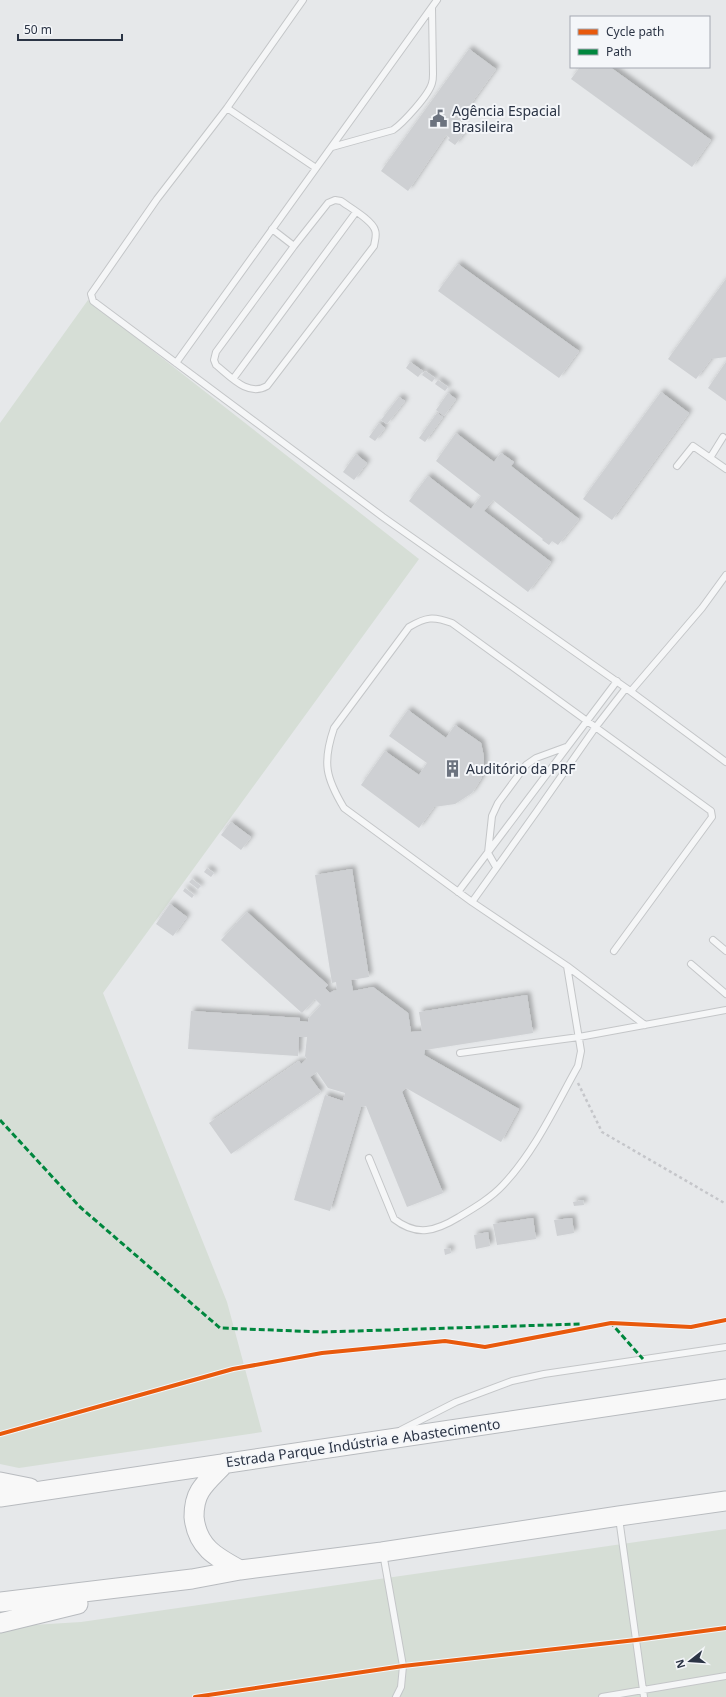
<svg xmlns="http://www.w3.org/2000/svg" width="726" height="1697" viewBox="0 0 726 1697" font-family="'Noto Sans',sans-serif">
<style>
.green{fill:#d6ded6}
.building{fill:#ced0d3;filter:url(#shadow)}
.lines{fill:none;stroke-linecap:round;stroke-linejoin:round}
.service-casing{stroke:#c4c6c8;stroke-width:8}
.trunk-casing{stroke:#b8bbbf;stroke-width:21}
.path{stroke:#c5c6ca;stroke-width:2.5;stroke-dasharray:3 3;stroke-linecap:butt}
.service{stroke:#f5f6f7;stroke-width:6}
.trunk{stroke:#f8f8f8;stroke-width:19}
.quiet{stroke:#00873e;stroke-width:3;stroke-dasharray:6 3;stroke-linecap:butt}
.cycleway-casing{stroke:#f4f6f9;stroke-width:6}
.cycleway{stroke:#e8590c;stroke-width:4}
.labels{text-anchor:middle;stroke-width:4;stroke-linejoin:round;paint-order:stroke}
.poi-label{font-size:14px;fill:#2b3445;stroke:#f4f6f9;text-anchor:start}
.street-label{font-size:14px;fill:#2b3445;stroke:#f4f6f9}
</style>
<defs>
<filter id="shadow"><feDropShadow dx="3.5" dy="-3.5" stdDeviation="2" flood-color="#0004"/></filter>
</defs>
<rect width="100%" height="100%" fill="#e6e8ea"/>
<path class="green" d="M88 300 419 559 103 993 227 1302 262 1432 19 1468 0 1464V423Z
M726 1529V1697H0V1627L81 1622Z"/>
<path class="building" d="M469 49 496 69 452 130 454 132 458 126 466 131 455 145 448 140 450 138 446 135 408 191 381 171Z
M580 67H610L711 140 692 167 571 79Z
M458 264 579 351 559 378 438 291Z
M726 279V357L711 359 696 379 668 359Z
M410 362 423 371 418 377 406 368Z
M726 362V401L708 388Z
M425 371 435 378 432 382 422 375Z
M438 380 448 387 445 391 435 384Z
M661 392 689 413 612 520 583 499Z
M448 393 456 399 444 416 436 410Z
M399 397 405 401 387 424 381 420Z
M437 413 443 417 425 442 419 438Z
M379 423 385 428 375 441 369 437Z
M456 433 494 462 501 453 514 462 511 466 579 519 558 545 552 541 549 545 542 540 543 539 493 500 484 511 551 562 528 592 409 501 428 476 471 509 481 496 436 461Z
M356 454 367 463 354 480 343 472Z
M408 710 446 738 455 725 481 743 484 757V768L481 779 472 793 455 804 434 807 419 828 361 785 385 751 419 775 427 763 389 736Z
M231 822 251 837 241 850 221 835Z
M207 868 214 873 211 877 204 872Z
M352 869 369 977 351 980 353 991 373 987 408 1013 411 1032 422 1031 419 1012 527 995 533 1033 425 1050 424 1055 519 1109 501 1142 406 1088 402 1092 443 1193 407 1207 366 1106 361 1107 330 1211 294 1200 325 1095 343 1101 345 1093 328 1088 317 1072 310 1077 321 1092 231 1154 209 1123 299 1061 301 1064 307 1059 305 1056 307 1037H299L298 1056 188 1049 191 1011 300 1018V1021L308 1022V1019L321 1005 315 999 302 1013 221 940 247 912 328 985 325 988 330 993 333 991 337 990 336 982 332 983 315 875Z
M192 879 201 886 198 889 189 882Z
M185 888 194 895 192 898 183 891Z
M170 904 187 917 173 936 156 924Z
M583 1200 584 1205 574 1206 573 1202Z
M533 1218 536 1239 497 1245 493 1224Z
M572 1218 574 1233 557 1236 554 1220Z
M488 1232 490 1246 476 1249 474 1235Z
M450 1248 451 1253 445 1255 444 1249Z"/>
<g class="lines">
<defs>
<path id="service" d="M303 0 227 108 157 199 91 294 93 301 383 517 626 688 726 762
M227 108 316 168
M332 147 393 130C403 123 429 95 432 83 433 80 433 77 433 74L432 8
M335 200 341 201C349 207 372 220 375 230 377 235 375 240 374 246L267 386C248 397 231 377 216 365L214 360 216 352 294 246 328 203Z
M272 229 294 246
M176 363 437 0
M233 379 356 212
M710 458 723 437
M677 466 693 446 726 469
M631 691 702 608 726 575
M496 867 488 853 492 816 498 803 526 765 536 758 566 747
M458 892 617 681
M472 902 537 811 595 728 626 688
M713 940 726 951
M691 964 726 994
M567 966 472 902 344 808C326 778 322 763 334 728L409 627C426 617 433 616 452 623L711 811 712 817 614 951
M460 1053 579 1037 726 1010
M369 1158 394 1219C417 1237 436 1231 459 1217 474 1208 491 1198 503 1185 535 1151 555 1107 578 1066L581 1051 567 966 645 1025
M401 1430 456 1402 512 1381 544 1374 726 1347
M619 1518 644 1697
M383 1553 403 1666 401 1687 396 1697
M602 1697 726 1676"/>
<path id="trunk" d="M225 1463C217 1472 206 1481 200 1491 195 1499 194 1508 194 1517 197 1547 216 1557 240 1570
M0 1482 30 1488
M0 1497 726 1389
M0 1602 192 1579 240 1570 382 1552 619 1516 726 1501
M0 1623 78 1604"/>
</defs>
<use href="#service" class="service-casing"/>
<use href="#trunk" class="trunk-casing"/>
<path class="path" d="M578 1083 602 1132 726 1204"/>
<use href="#service" class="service"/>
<use href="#trunk" class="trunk"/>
<path class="quiet" d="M0 1120 80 1207 220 1328 322 1332 581 1324
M609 1323H611L643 1359"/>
<defs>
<path id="cycleway" d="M0 1434 233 1369 322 1353 445 1341 485 1347 611 1323 691 1327 726 1320
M195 1697 403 1666 636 1640 726 1628"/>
</defs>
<use href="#cycleway" class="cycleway-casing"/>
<use href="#cycleway" class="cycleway"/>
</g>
<defs>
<symbol id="civic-bare" viewBox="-9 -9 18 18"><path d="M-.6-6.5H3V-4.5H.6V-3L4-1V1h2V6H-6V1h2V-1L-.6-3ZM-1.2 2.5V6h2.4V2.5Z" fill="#6c737f" stroke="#f4f6f9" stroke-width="2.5" paint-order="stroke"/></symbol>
<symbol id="building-bare" viewBox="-9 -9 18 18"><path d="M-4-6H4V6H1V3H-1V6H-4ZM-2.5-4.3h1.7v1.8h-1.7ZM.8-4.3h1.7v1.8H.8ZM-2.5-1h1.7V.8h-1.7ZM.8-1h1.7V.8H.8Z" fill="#6c737f" stroke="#f4f6f9" stroke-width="2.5" paint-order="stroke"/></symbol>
</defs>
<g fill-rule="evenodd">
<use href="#civic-bare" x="426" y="106" width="25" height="25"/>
<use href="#building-bare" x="440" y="756" width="25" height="25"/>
</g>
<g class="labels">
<g class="poi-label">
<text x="452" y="116">Agência Espacial<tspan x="452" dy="16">Brasileira</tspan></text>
<text x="466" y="774">Auditório da PRF</text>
</g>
<g class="street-label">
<text transform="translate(363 1443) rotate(-8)" y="5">Estrada Parque Indústria e Abastecimento</text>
</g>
</g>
<rect x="570" y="16" width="140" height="52" fill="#f4f6f9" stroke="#a4a8b1"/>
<rect x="578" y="29" width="20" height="6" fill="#e8590c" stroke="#a4a8b1"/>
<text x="606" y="36" font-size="12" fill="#2b3445">Cycle path</text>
<rect x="578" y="49" width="20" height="6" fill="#00873e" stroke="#a4a8b1"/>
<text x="606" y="56" font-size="12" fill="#2b3445">Path</text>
<g transform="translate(690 1661) rotate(253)" stroke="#f4f6f9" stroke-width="3" paint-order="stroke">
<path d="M0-3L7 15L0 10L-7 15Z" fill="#2b3445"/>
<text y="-6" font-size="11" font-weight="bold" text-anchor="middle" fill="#2b3445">N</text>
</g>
<path d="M18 34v6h104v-6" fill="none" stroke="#2b3445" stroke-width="2"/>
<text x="24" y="34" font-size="12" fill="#2b3445" stroke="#f4f6f9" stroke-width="3" paint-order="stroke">50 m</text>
</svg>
